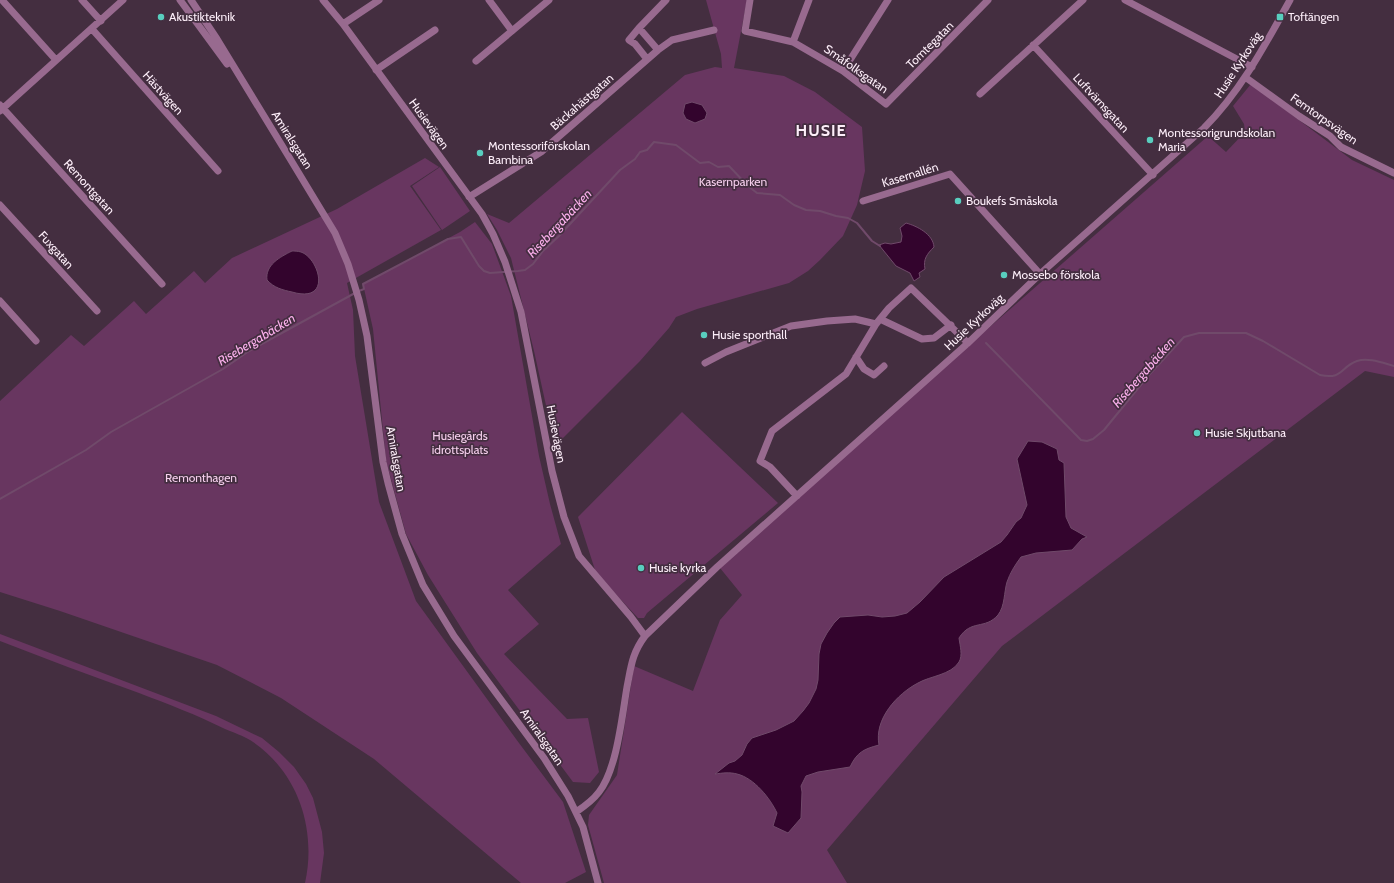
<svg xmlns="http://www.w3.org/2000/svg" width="1394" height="883" viewBox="0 0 1394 883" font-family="Cabin,sans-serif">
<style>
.green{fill:#683660}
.water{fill:#33042d;stroke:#704a6a}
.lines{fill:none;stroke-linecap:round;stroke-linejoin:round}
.stream{stroke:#704a6a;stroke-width:2}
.minor{stroke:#986a8f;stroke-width:7}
.poi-dot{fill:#59cebf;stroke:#442e40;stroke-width:1.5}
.labels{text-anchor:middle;stroke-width:3.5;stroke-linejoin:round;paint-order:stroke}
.poi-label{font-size:12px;fill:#fdeef9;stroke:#442e40;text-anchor:start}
.street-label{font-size:12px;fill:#fdeef9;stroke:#442e40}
.park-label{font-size:12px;fill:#f6cfed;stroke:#442e40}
.water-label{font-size:13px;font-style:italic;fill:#fbb0ec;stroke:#442e40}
.district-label{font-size:16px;font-weight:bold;letter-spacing:1px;fill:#fdeef9;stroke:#442e40}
</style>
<rect width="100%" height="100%" fill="#442e40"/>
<path class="green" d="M706 0H747L734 68 784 76 815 92 862 127 865 171 857 205 843 236 820 260 808 271 789 283 697 309 676 317 669 328 640 361 555 446 534 351 511 258 497 230 487 214 509 223 685 75 715 67 722 68 721 54Z
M1251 84 1352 160 1394 180V377L1365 371 1002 646 827 850 847 883H604L588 825 589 815 617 775 634 666 693 691 720 620 742 595 720 568 814 481 1208 136 1226 152 1245 132 1244 124 1233 106Z
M425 158 439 167 410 186 441 230 347 283 353 310 355 356 379 502 416 601 516 739 563 802 586 872 565 883H521L374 759 281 698 217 665 60 611 0 592V401L71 335 84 346 134 301 146 314 194 271 205 283 232 258 337 209Z
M440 167 470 211 442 230 412 186Z
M475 222 492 244 511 296 539 456 550 504 561 544 508 590 539 624 504 654 567 719 588 718 599 772 590 783 573 782 477 653 428 575 406 534 386 461 373 329 363 284 460 232Z
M682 412 778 503 647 613 644 618H638L596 573 578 517Z
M0 634 216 716 262 738 279 752 294 767 306 784 313 798 322 832 324 853 320 883H305C317 829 298 771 250 740 243 736 233 732 225 729 197 715 168 704 139 693 92 676 46 659 0 641Z"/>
<path class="water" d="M692 102 702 105 707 113 705 119 695 123 686 119 683 113 685 104Z
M906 223C917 226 933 234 934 247 927 254 923 259 925 269L919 273 920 277 914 281 910 273 896 266 879 245 885 243 891 244 901 242 902 236 900 228Z
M292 251C294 251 298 251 301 252 319 258 333 304 292 292 283 290 274 288 267 280 265 265 280 257 292 251Z
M1028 441 1042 442 1057 449 1059 460 1064 463 1066 517 1071 528 1087 537 1082 539 1072 550 1036 553 1021 557C1015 565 1010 573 1007 582 1004 592 1005 606 998 615 985 630 971 619 959 638 960 646 963 655 959 662 951 675 930 676 918 683 897 694 874 719 879 745 864 749 857 752 850 767L818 772 806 776 801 786 802 792 801 818 788 833 773 826 777 813C770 798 754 778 737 774 730 772 722 773 715 774L729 763 735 761 742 755 747 744 752 738 776 730 794 721 803 711 809 703 816 689 818 680 819 654 821 644 827 633 834 623 840 617 868 615 882 617 895 616 907 613 920 602 944 577 1001 542 1007 535 1016 522 1021 518 1027 505 1017 459Z"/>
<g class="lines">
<path class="stream" d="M359 291 364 289 363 284 448 239 461 237 479 266 484 271 490 273 518 271 525 270 533 264 543 251 559 236 620 170 635 159 640 152 647 150 654 142 676 145 700 163 709 162 718 167 729 166 748 186 757 193 780 195 794 205 806 210 820 211 836 216 848 218 857 223 872 241 880 246
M986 343 1081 440 1087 441 1093 439 1104 430 1149 375 1184 337 1199 333H1246L1263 341 1320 375C1343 380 1340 367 1357 361 1368 357 1383 363 1394 366
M0 499 86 450 111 432 223 369 249 351 355 293"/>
<path class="minor" d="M2 0 56 60
M82 0 101 21
M180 0 227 64
M191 0 217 39 289 157 335 233 348 264 359 300 367 336 383 462 388 483 402 534 423 585 454 636 544 758 568 796 583 827 598 883
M323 0 343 24 482 214 493 234 505 262 521 312 552 471 564 517 579 556 631 617 645 636
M489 0 512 31
M750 0 745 31 793 42 843 71 886 104 988 0
M1125 0 1252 67
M343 24 379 0
M639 28 666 0
M92 29 218 171
M793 42 809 0
M1033 45 1153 175
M658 50 672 40 714 30
M476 61 549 0
M376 70 435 30
M843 71 888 0
M1245 77 1299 116 1330 136 1341 147 1394 173
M980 94 1083 0
M0 105 162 284
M0 111 123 0
M469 197 541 152 658 50 639 28 629 40 635 44 647 59
M863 201 950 174 1040 274
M0 205 97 311
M0 301 36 341
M880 319 922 339 934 338 951 325
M856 357 864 369 874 375 884 366
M705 363 726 352 791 326 827 321 855 319 876 324
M797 496 770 467 760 461 772 431 846 374 876 324 889 308 911 288 968 343
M576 812C585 806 593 800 599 792 617 769 622 716 627 687 631 667 632 653 645 636L717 567 968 343 1040 274 1204 128C1241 91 1265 45 1290 0"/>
</g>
<g class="poi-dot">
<circle cx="161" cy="17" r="4"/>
<rect x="1276" y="13" width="8" height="8" rx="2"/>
<circle cx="1150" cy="140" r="4"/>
<circle cx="480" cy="153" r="4"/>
<circle cx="958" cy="201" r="4"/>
<circle cx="1004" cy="275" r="4"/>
<circle cx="704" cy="335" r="4"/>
<circle cx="1197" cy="433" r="4"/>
<circle cx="641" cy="568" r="4"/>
</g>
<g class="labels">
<g class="poi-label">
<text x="169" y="21">Akustikteknik</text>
<text x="1288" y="21">Toftängen</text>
<text x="1158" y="137">Montessorigrundskolan<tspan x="1158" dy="14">Maria</tspan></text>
<text x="488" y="150">Montessoriförskolan<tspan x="488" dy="14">Bambina</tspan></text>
<text x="966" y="205">Boukefs Småskola</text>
<text x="1012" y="279">Mossebo förskola</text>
<text x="712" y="339">Husie sporthall</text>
<text x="1205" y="437">Husie Skjutbana</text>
<text x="649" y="572">Husie kyrka</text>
</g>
<g class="street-label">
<text transform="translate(930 45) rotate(-45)" y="4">Tomtegatan</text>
<text transform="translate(1238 65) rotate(-57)" y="4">Husie Kyrkoväg</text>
<text transform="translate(856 69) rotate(35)" y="4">Småfolksgatan</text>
<text transform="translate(163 93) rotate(48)" y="4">Hästvägen</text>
<text transform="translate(582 102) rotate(-41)" y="4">Bäckahästgatan</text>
<text transform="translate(1101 103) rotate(47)" y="4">Luftvärnsgatan</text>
<text transform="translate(1324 119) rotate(35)" y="4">Femtorpsvägen</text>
<text transform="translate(429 124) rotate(54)" y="4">Husievägen</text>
<text transform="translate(292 140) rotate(58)" y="4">Amiralsgatan</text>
<text transform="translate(910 175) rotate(-17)" y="4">Kasernallén</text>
<text transform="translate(89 187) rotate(48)" y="4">Remontgatan</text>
<text transform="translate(56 250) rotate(48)" y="4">Fuxgatan</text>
<text transform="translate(974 322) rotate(-43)" y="4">Husie Kyrkoväg</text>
<text transform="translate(556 434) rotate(79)" y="4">Husievägen</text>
<text transform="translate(396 459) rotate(80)" y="4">Amiralsgatan</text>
<text transform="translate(542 737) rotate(55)" y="4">Amiralsgatan</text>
</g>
<g class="park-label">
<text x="733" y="186">Kasernparken</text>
<text x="460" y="440">Husiegårds<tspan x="460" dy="14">idrottsplats</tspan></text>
<text x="201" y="482">Remonthagen</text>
</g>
<g class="water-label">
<text transform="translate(559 223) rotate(-47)" y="5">Risebergabäcken</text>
<text transform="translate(256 339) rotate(-31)" y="5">Risebergabäcken</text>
<text transform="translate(1143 372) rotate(-49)" y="5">Risebergabäcken</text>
</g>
<g class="district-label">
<text x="821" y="136">HUSIE</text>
</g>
</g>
</svg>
